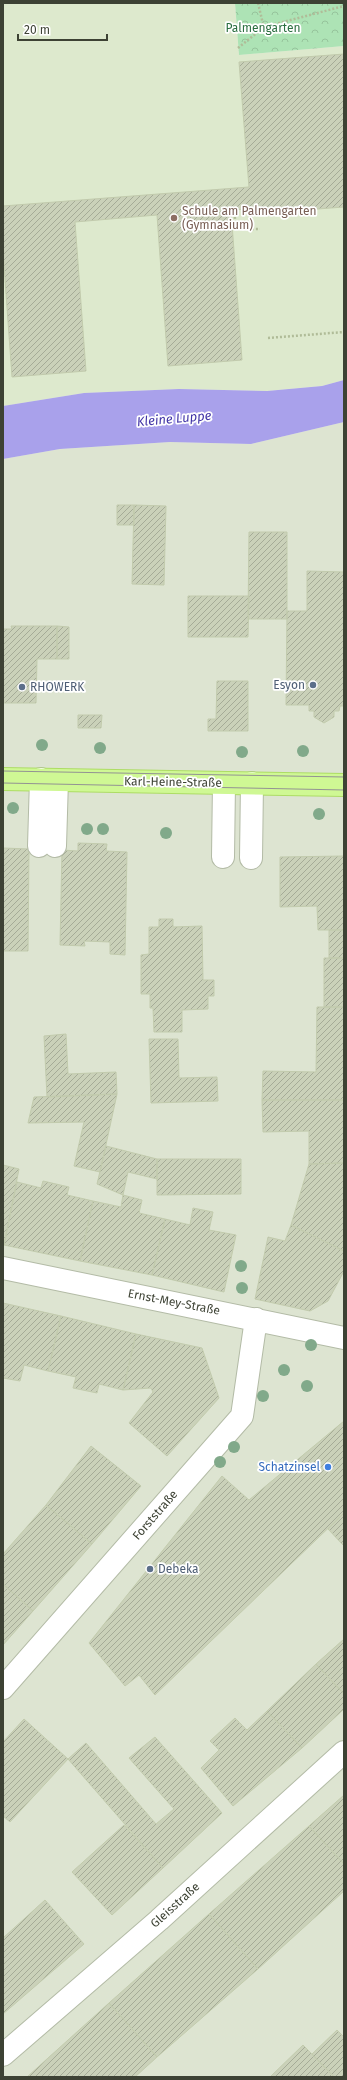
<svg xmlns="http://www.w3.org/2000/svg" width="347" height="2080" viewBox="0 0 347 2080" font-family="'Fira Sans',sans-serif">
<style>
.residential{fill:#dde4d1}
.education{fill:#dde9cd}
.park{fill:url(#park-crowns)}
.water{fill:#a9a1eb}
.building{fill:url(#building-hatch);stroke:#c2cbad}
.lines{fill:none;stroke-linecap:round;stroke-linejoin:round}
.minor-casing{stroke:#b3bba6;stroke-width:24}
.major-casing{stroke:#addc65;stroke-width:24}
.path{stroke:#b0bc98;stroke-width:2.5;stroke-dasharray:2 2;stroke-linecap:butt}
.minor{stroke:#fff;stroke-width:22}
.major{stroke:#cff894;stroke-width:22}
.tram{stroke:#939393;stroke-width:1}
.tree{fill:#81a98a}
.education-dot{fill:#8d6e63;stroke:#fff;stroke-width:1.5}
.service-dot{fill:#5c6f8a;stroke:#fff;stroke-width:1.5}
.shop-dot{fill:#3f7fe0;stroke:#fff;stroke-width:1.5}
.labels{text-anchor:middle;stroke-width:3.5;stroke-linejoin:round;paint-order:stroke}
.park-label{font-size:12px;fill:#2b6f41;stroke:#fff}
.education-label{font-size:12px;fill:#785e54;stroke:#fff;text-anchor:start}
.service-label{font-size:12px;fill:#4e5e75;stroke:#fff;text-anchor:start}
.street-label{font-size:12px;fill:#3d4234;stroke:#fff}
.shop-label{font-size:12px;fill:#366cbe;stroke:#fff;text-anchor:end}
.water-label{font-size:13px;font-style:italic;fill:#4134a6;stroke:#fff}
</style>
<defs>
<pattern id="park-crowns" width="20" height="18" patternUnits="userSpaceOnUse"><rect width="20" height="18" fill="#ade3b5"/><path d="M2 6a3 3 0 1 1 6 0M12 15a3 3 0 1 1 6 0" fill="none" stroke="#96c49c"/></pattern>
<pattern id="building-hatch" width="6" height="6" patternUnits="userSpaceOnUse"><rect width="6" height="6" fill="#cad1b9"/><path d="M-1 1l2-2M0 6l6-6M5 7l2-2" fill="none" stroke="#a5ab97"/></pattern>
</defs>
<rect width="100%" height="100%" fill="#ebf0e3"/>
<path class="residential" d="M344 422V2077H3V459L60 449 170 442 251 444Z"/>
<path class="education" d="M3 3H235L239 55 344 46V380L322 386 267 391 179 389 84 393 3 406Z"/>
<path class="park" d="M235 3H344V46L239 55Z"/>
<path class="water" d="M344 380V422L251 444 170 442 60 449 3 459V406L84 393 179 389 267 391 322 386Z"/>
<path class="building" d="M344 54V207L251 214 250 209 231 210 242 360 168 366 157 215 75 222 86 371 12 377 3 252V206L249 187 239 62Z
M117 505H134V525H117Z
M134 505 166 506 164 585 132 584Z
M249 532H287V619H248Z
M307 571 344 572V706H340L339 711H334V717L324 723 314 717V711H309V705H286L287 611H307Z
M188 596H249L248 637H188Z
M11 626H57V659H37L36 703H3V629H12Z
M57 626 69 627V659H57Z
M217 681H248V731H208V719H216Z
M78 715H102L101 728H78Z
M78 843 107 844 106 851 127 852 125 955 110 954V942L84 941 85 946 60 945 62 850 78 851Z
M3 848 29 849 28 951H3Z
M344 856V930H318L317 906 280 907V857Z
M159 919H173V927L202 926 203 980H214V996H208V1009L182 1010V1032H154L153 1008H150V994H141V955L149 954V927H159Z
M329 930H344V958H329Z
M324 958H344V1007H324Z
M317 1007H344V1100H262L263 1071 316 1072Z
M66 1034 68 1074 116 1072 117 1094 47 1097 44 1036Z
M149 1039H178L179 1078 217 1077 218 1101 151 1103Z
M117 1094 100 1172 74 1166 84 1122 28 1123 34 1097Z
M262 1100H344V1163L309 1164V1131L263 1132Z
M106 1146 157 1159V1179L128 1172 123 1195 97 1184Z
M157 1159H241V1194L157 1195Z
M344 1163V1251L291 1225 309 1164Z
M3 1165 19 1169 4 1245H3Z
M43 1181 69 1187 67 1195 93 1201 80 1261 4 1245 17 1182 41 1188Z
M123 1195 142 1200 139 1213 165 1219 152 1275 80 1261 93 1201 121 1207Z
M193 1208 213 1212 209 1230 236 1235 224 1292 152 1275 165 1219 190 1225Z
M291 1225 344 1251V1271L328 1301 310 1311 255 1299 268 1237 285 1241Z
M3 1303 61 1316 48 1371 24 1365 20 1381 3 1378Z
M61 1316 136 1334 123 1390 99 1384 97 1393 73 1388 76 1377 48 1371Z
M136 1334 202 1348 219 1398 167 1456 129 1423 153 1392 151 1388 123 1390Z
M344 1421V1513L155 1695 139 1675 125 1686 89 1643 222 1476 249 1500Z
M91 1446 141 1486 92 1544 46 1505Z
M46 1505 92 1544 33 1611 3 1584V1554Z
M344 1513V1546L328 1529Z
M3 1584 33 1611 3 1645Z
M344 1639V1694L316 1664Z
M316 1664 344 1694V1709L302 1748 267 1711Z
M267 1711 302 1748 233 1806 201 1768 219 1750 210 1741 235 1718 247 1730Z
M24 1719 68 1759 10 1822 3 1816V1742Z
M155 1737 222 1813 163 1868 68 1759 86 1743 156 1824 174 1809 129 1758Z
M344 1795V1864L309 1826Z
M124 1825 163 1868 112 1915 72 1872Z
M309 1826 344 1864V1891L258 1969 209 1914Z
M45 1900 84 1944 3 2014V1938Z
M209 1914 258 1969 157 2057 109 2003Z
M109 2003 157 2057 135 2077H27Z
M337 2030 344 2037V2077H334L312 2054Z
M303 2045 334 2077H270Z"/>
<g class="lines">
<defs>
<path id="minor" d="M39 846 41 779
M55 846 57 780
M223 857 224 783
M251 858 252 783
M3 1268 344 1338
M3 1688 242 1416 256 1319
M3 2055 159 1920 344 1752"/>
<path id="major" d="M3 779 344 785"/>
</defs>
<use href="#minor" class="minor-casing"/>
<use href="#major" class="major-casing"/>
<path class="path" d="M258 3 264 28
M238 48 264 27 344 6
M234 209 236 229H260
M268 338 344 332"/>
<use href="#minor" class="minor"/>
<use href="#major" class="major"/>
<path class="tram" d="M3 771 344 777
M3 783 344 790"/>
</g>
<g class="tree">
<circle cx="42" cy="745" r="6"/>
<circle cx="100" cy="748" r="6"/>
<circle cx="303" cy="751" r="6"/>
<circle cx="242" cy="752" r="6"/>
<circle cx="13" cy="808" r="6"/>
<circle cx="319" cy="814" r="6"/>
<circle cx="87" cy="829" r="6"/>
<circle cx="103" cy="829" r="6"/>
<circle cx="166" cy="833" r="6"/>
<circle cx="241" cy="1266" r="6"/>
<circle cx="242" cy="1288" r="6"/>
<circle cx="311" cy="1345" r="6"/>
<circle cx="284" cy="1370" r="6"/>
<circle cx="307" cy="1386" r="6"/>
<circle cx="263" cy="1396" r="6"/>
<circle cx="234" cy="1447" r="6"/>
<circle cx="220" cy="1462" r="6"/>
</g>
<circle class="education-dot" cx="174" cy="218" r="4"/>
<g class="service-dot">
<circle cx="313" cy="685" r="4"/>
<circle cx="22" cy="687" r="4"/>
<circle cx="150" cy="1569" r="4"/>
</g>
<circle class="shop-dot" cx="328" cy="1467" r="4"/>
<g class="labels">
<g class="park-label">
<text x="263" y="32">Palmengarten</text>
</g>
<g class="education-label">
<text x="182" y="215">Schule am Palmengarten<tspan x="182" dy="14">(Gymnasium)</tspan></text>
</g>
<g class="service-label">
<text x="305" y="689" text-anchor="end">Esyon</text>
<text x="30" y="691">RHOWERK</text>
<text x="158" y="1573">Debeka</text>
</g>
<g class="street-label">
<text transform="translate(173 782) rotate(1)" y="4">Karl-Heine-Straße</text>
<text transform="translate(174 1302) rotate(11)" y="4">Ernst-Mey-Straße</text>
<text transform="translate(155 1515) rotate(-49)" y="4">Forststraße</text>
<text transform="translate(175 1905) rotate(-42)" y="4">Gleisstraße</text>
</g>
<g class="shop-label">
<text x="320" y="1471">Schatzinsel</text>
</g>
<g class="water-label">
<text transform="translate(174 418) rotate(-5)" y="5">Kleine Luppe</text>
</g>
</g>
<rect width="347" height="2080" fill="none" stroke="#3d4234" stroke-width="8"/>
<path d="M18 34v6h89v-6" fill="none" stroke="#3d4234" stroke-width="2"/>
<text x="24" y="34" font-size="12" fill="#3d4234" stroke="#ffffff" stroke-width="3" paint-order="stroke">20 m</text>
</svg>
